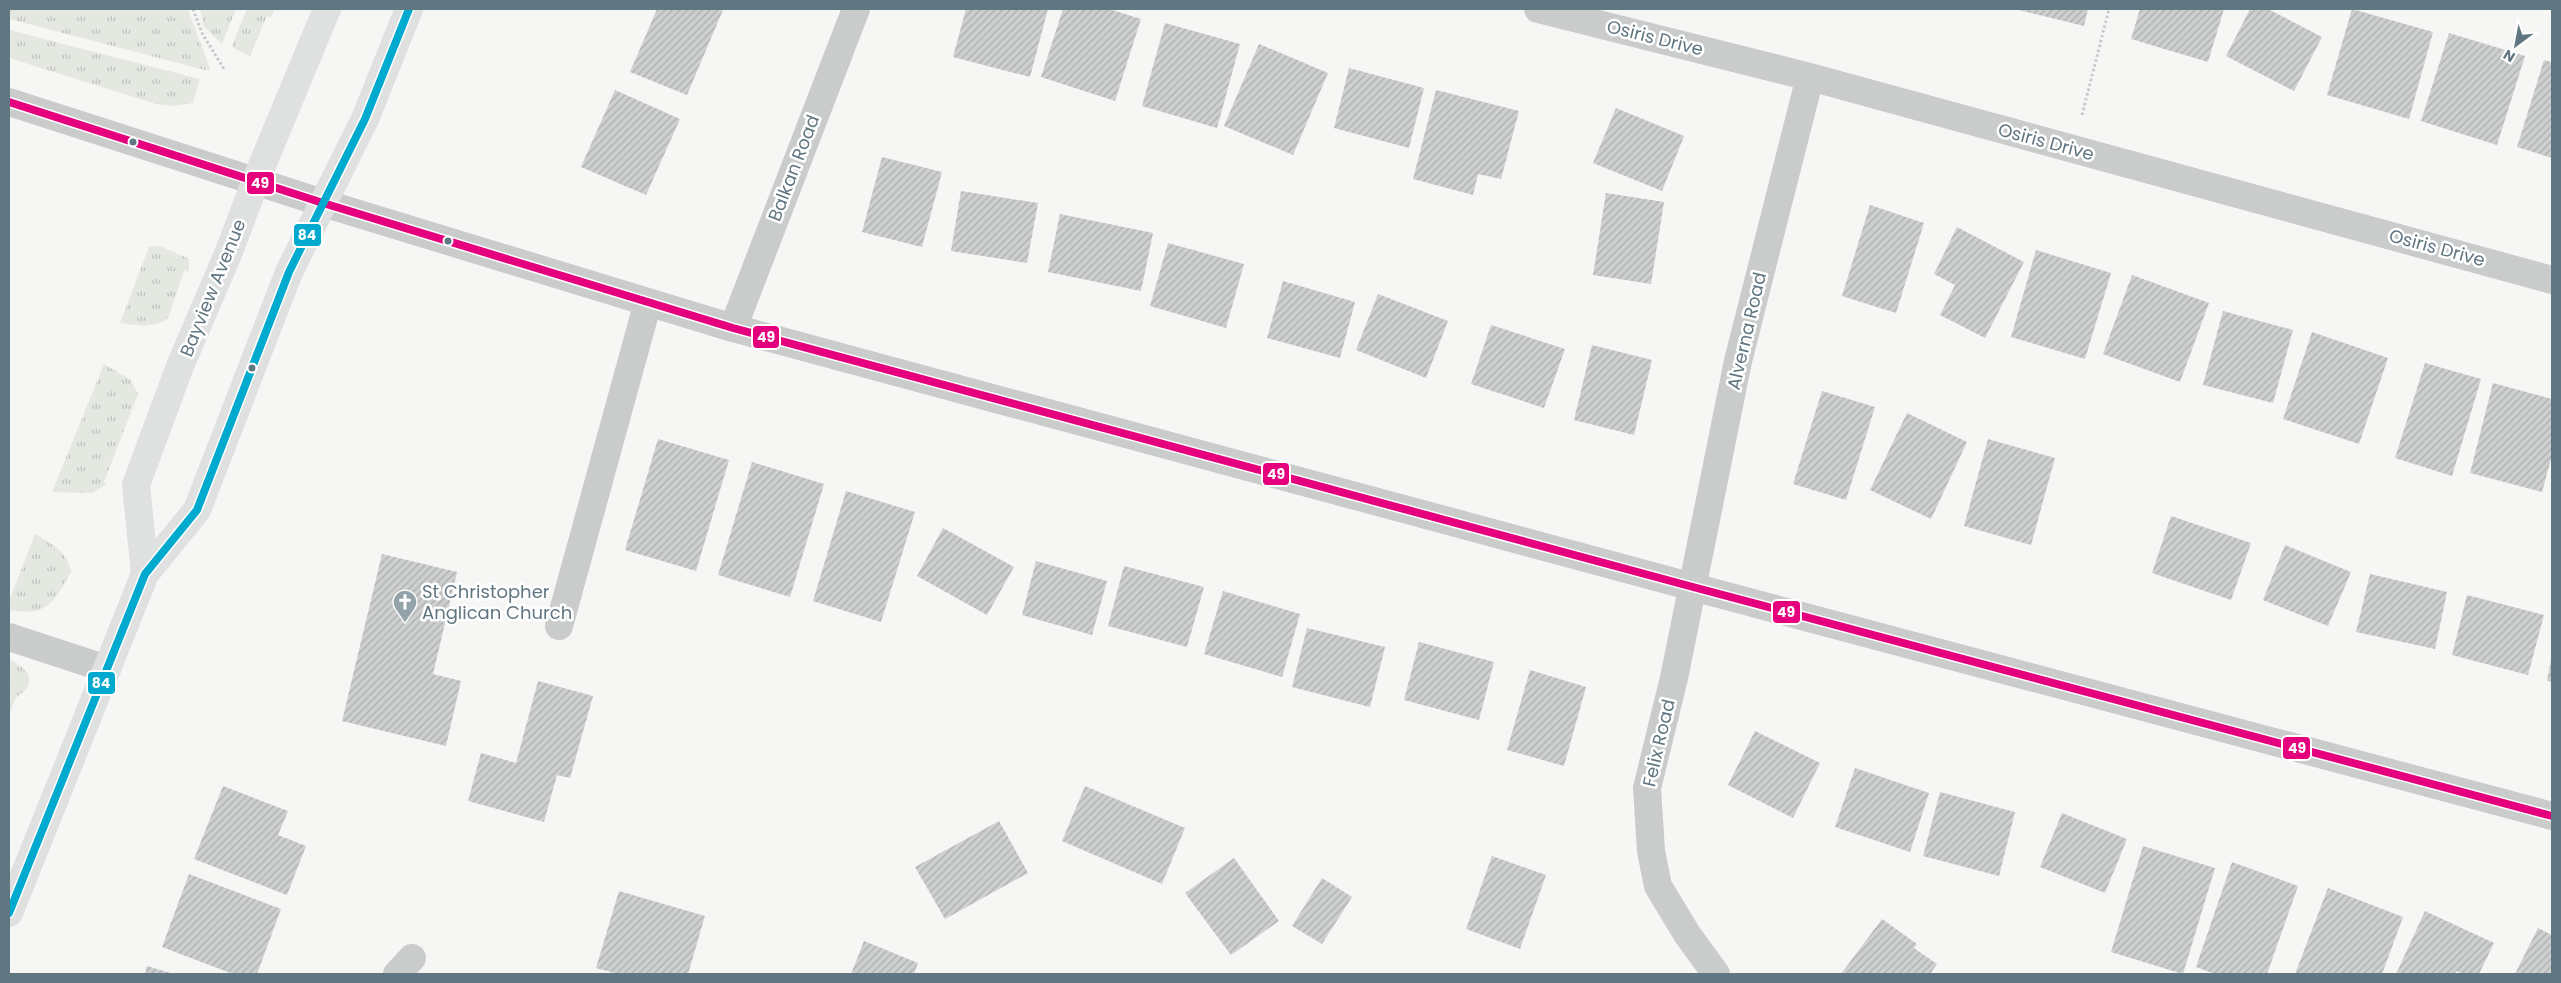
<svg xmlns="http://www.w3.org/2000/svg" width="2561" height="983" viewBox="0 0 2561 983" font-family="Poppins,sans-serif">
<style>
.grass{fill:url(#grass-tufts)}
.building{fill:url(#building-hatch)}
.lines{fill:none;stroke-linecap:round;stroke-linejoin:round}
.path{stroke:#c8c9ca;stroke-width:3;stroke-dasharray:2.5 2.5;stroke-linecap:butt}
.minor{stroke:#cacccc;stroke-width:28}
.major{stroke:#dfe0e0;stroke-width:28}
.bus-1-casing{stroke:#fff;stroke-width:11}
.bus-2-casing{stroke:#fff;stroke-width:11}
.bus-1{stroke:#e5007d;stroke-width:8}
.bus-2{stroke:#00a9ce;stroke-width:8}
.bus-dot{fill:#607681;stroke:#fff;stroke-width:2}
.labels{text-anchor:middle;stroke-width:5;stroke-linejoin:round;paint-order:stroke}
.street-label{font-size:18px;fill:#607681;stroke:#fff}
.poi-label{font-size:18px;fill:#607681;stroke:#fff;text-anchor:start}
.line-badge{stroke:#fff;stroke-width:2}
.badge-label{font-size:14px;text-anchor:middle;font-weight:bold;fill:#fff}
</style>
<defs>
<pattern id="grass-tufts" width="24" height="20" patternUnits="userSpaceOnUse" patternTransform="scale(1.25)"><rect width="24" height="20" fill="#e5e8e1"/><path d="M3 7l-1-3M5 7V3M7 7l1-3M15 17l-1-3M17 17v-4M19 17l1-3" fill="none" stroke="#bdc1bc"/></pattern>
<pattern id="building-hatch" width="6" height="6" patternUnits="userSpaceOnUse" patternTransform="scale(1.25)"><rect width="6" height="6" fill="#ced0d0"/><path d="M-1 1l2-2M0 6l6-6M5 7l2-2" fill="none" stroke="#abadae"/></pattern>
</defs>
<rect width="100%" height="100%" fill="#f6f6f4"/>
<path class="grass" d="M9 9H188L210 69 209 71 9 19Z
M200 9H236L222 44 204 27Z
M247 9H275L271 17 267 16 250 56 233 48 232 45Z
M9 30 200 79 193 103 172 106 156 104 9 58Z
M152 246 162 247 189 259V272L184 271 168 318C156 329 135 325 120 323L149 247Z
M104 364 130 379 138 394 104 482 107 484 92 493 52 492Z
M35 534C51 543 69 553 71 572 54 602 48 617 9 610V601Z
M9 660C20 664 37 676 26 689 24 692 19 694 17 697 13 702 11 710 9 716Z"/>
<path class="building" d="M657 9 723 10 687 95 630 72Z
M966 9H1048L1030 77 953 57Z
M1063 9H1109L1141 19 1115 101 1041 77Z
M2015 9H2088L2084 26Z
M2140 9H2224L2208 62 2131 39Z
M2250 9H2268L2322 37 2294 91 2226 56Z
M2352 9 2433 32 2409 119 2327 95Z
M1165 23 1240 44 1217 128 1142 106Z
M2449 33 2525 56 2497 145 2421 121Z
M1259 44 1328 73 1293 155 1224 126Z
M2544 60 2552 62V158L2517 147Z
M1349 68 1424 88 1409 148 1334 128Z
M615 90 680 119 646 195 581 167Z
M1436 90 1519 111 1501 179 1478 174 1473 195 1413 179Z
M1616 108 1684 136 1662 191 1593 163Z
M882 157 942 172 922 247 862 232Z
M961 191 1038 203 1027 263 951 251Z
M1606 193 1664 202 1651 284 1593 275Z
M1870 205 1924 223 1896 313 1842 296Z
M1060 214 1153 233 1141 291 1048 272Z
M1957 227 2024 262 1985 338 1940 315 1955 285 1934 274Z
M1168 243 1244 264 1226 328 1150 306Z
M2036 250 2111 273 2085 359 2011 337Z
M2132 275 2209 303 2180 382 2103 354Z
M1283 281 1355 302 1340 358 1267 338Z
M1378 294 1448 321 1426 378 1356 350Z
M2223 311 2293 330 2273 403 2203 385Z
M1491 325 1565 349 1544 408 1471 384Z
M2312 332 2388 358 2359 444 2283 419Z
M1592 345 1652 360 1634 435 1574 420Z
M2425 363 2481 379 2452 476 2395 458Z
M2493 383 2552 399V455L2542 492 2470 473Z
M1822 391 1875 407 1846 500 1793 484Z
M1907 413 1967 442 1931 519 1870 490Z
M658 439 729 460 696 571 625 550Z
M1988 439 2055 458 2031 545 1964 526Z
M752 462 824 484 790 597 718 575Z
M846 491 915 512 881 622 813 601Z
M2171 516 2251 543 2231 600 2152 573Z
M943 528 1014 567 987 615 917 576Z
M2285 545 2351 572 2328 626 2263 600Z
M382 554 457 572 433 674 461 681 446 746 342 721Z
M1036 561 1107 581 1092 635 1022 615Z
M1124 566 1204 587 1187 647 1108 626Z
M2370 574 2447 592 2435 649 2356 632Z
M1223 591 1300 614 1282 677 1204 654Z
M2467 595 2544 615 2528 675 2452 655Z
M1307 628 1385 647 1370 707 1292 687Z
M1419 642 1494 662 1479 720 1404 700Z
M2551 660H2552V682L2547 681Z
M1530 670 1586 687 1564 766 1507 750Z
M538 681 593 696 570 778 557 775 544 822 468 801 481 753 516 763Z
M1755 731 1820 763 1793 818 1728 785Z
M1855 768 1929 793 1910 852 1835 827Z
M223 786 288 811 278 835 306 846 287 895 194 859Z
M1085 786 1185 828 1162 884 1062 841Z
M1940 792 2015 812 1999 876 1923 856Z
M2062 813 2127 839 2105 893 2040 867Z
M999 821 1028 873 945 919 915 867Z
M2143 846 2215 868 2183 974 2111 952Z
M1492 856 1546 875 1520 949 1466 929Z
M1234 858 1279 921 1231 955 1185 893Z
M2232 862 2298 886 2267 974H2215L2196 967Z
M189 874 281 909 257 974H233L162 947Z
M1322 878 1352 897 1322 944 1292 926Z
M2328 888 2403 917 2382 974H2295Z
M619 891 705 916 688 974H618L596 968Z
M2425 911 2494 943 2479 974H2463L2456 971 2455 974H2396Z
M1882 919 1917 944 1914 948 1937 964 1930 974H1841Z
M2538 928 2552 935V974H2515Z
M864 941 918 963 914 974H851Z
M147 966 174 974H145Z"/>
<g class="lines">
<path class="path" d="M193 9 202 33 224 69
M2082 115 2109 9"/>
<path class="minor" d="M1538 9 1810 77 2552 280
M9 102 323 203 733 328 1693 587 2552 816
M733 328 856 9
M559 626 648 302
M9 637 107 669
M397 974 412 958
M1716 974 1687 934 1658 886 1651 851 1647 788 1674 678 1738 361 1810 77"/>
<path class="major" d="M145 574 136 485 180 366 228 254 256 180 327 9
M9 913 145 574 197 510 289 272 365 119 409 9"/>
<defs>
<path id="bus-1" d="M9 102 323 203 733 328 1693 587 2552 816"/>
<path id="bus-2" d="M9 913 145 574 197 510 289 272 365 119 409 9"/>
</defs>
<use href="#bus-1" class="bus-1-casing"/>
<use href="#bus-2" class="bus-2-casing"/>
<use href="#bus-1" class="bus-1"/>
<use href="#bus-2" class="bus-2"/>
</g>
<defs>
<symbol id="church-pin" viewBox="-11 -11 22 30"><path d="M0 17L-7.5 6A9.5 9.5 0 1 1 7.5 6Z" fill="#94a3a9" stroke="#fff"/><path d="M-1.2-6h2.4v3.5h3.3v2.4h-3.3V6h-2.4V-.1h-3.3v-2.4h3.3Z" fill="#fff"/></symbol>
</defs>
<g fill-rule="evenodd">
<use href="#church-pin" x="391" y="588" width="28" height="38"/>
</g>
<g class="bus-dot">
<circle cx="133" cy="142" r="4.5"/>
<circle cx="448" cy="241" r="4.5"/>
<circle cx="252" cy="368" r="4.5"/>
</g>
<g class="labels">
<g class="street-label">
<text transform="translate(1655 38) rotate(14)" y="6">Osiris Drive</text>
<text transform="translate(2046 142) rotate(15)" y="6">Osiris Drive</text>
<text transform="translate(794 168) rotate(-69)" y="6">Balkan Road</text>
<text transform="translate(2437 248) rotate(15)" y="6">Osiris Drive</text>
<text transform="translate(213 288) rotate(-68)" y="6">Bayview Avenue</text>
<text transform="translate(1747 331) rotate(-77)" y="6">Alverna Road</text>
<text transform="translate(1659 743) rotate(-77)" y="6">Felix Road</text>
</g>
<g class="poi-label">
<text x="422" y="598">St Christopher<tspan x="422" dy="21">Anglican Church</tspan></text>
</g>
</g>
<g class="line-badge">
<rect x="246" y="171" width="29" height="24" rx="5" fill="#e5007d"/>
<rect x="293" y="223" width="29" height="24" rx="5" fill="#00a9ce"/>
<rect x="752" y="325" width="28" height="24" rx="5" fill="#e5007d"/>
<rect x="1262" y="462" width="28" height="24" rx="5" fill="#e5007d"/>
<rect x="1772" y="600" width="29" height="24" rx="5" fill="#e5007d"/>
<rect x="87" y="671" width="29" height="24" rx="5" fill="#00a9ce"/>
<rect x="2282" y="736" width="29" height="24" rx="5" fill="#e5007d"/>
</g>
<g class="badge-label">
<text x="260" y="188">49</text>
<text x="307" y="240">84</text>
<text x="766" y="342">49</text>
<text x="1276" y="479">49</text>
<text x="1786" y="617">49</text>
<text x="101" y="688">84</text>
<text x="2297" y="753">49</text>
</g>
<rect width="2561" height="983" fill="none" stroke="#607681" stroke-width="20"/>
<g transform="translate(2516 45) rotate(212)" stroke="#ffffff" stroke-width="4" paint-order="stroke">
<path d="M0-4L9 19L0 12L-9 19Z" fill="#607681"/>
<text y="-8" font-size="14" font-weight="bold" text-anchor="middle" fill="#607681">N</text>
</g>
</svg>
